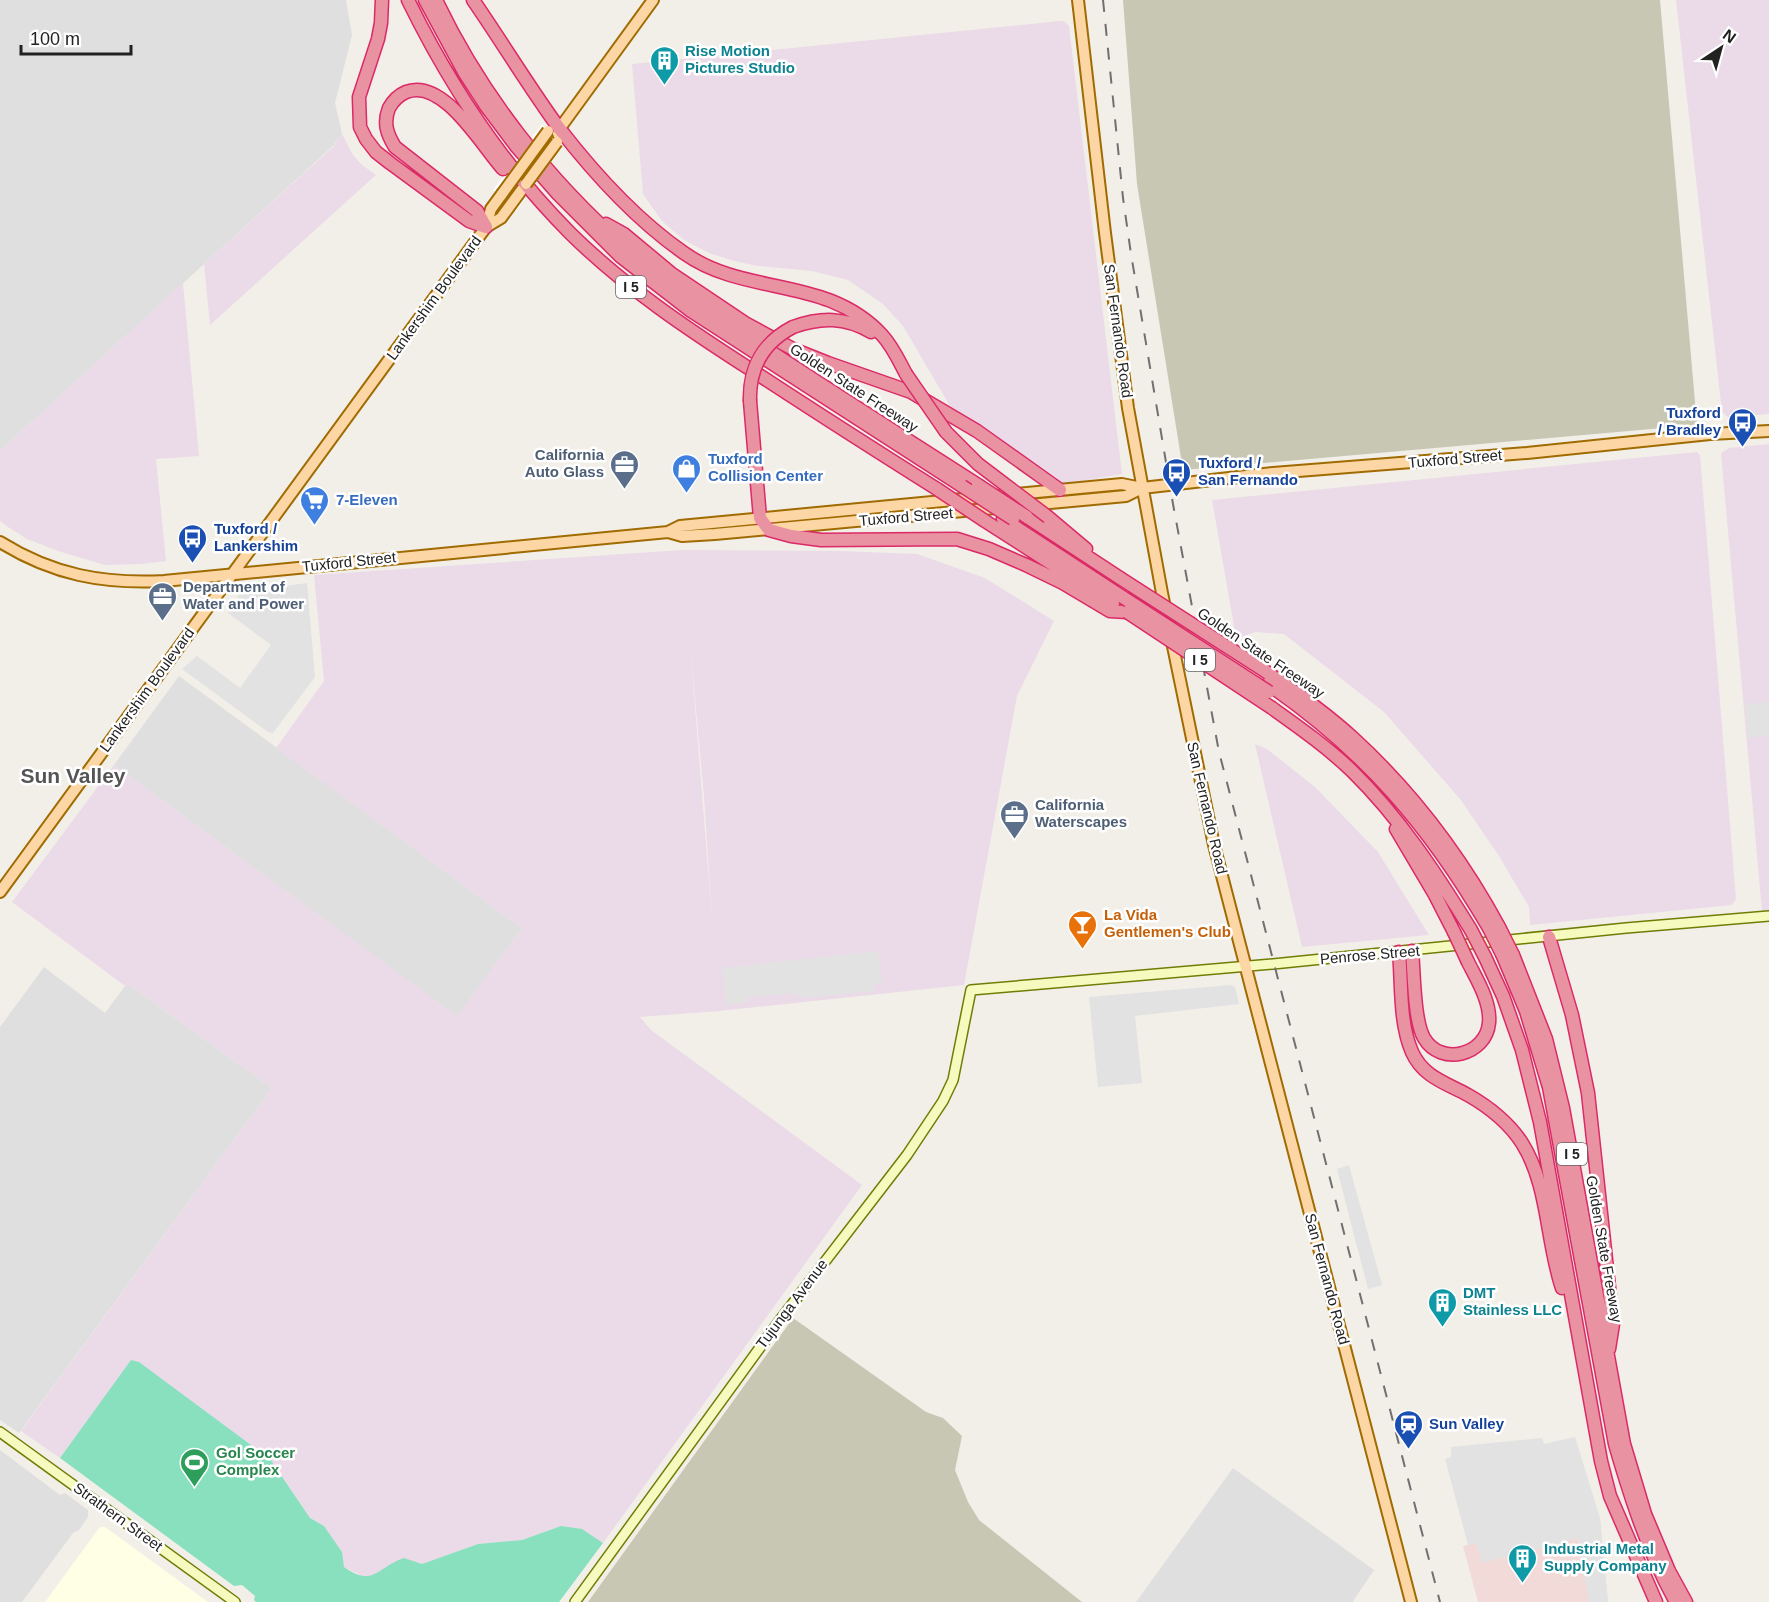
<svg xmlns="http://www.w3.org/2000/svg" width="1769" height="1602" viewBox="0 0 1769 1602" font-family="Helvetica,sans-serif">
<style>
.residential{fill:#e0dfdf}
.commercial{fill:#f2dad9}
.industrial{fill:#ebdbe8;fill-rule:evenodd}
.education{fill:#ffffe5}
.construction{fill:#c7c7b4}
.pitch{fill:#88e0be}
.parking{fill:#e2e2e2}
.pier{fill:#fff}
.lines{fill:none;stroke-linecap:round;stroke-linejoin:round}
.secondary-casing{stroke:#707d05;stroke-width:12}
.primary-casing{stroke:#a06b00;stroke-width:14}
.highway-casing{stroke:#dc2a67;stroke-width:15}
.secondary{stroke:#f7fabf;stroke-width:9}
.primary{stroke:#fcd6a4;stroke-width:10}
.highway{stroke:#e892a2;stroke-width:12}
.rail{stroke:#707070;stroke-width:2;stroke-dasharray:12 12;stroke-linecap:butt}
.primary-bridge-casing{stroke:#a06b00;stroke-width:14;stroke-linecap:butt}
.highway-bridge-casing{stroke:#dc2a67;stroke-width:15;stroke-linecap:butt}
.primary-bridge{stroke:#fcd6a4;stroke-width:10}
.highway-bridge{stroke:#e892a2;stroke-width:12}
.labels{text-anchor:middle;stroke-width:5;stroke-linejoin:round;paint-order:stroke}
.shield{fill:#fff;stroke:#646464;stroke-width:1.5}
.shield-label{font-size:14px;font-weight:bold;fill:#222}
.culture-label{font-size:15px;font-weight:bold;fill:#0d838f;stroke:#fff;text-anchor:start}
.street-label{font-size:15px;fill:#222;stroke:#fff}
.transit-label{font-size:15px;font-weight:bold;fill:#164399;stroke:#fff;text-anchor:start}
.service-label{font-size:15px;font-weight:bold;fill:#4e5e75;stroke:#fff;text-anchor:start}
.shop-label{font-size:15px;font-weight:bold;fill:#366cbe;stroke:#fff;text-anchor:start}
.food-label{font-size:15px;font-weight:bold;fill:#c56008;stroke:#fff;text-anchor:start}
.leisure-label{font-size:15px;font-weight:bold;fill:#27864d;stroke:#fff;text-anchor:start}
.district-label{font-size:21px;font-weight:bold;fill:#555;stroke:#fff}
</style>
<rect width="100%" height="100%" fill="#f2efe9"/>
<path class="residential" d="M0 0H346L352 35 335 103 342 134 334 145 0 451Z
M179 676 522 928 457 1017 114 765Z
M44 967 105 1013 125 986H131L272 1088 19 1433 0 1420V1027Z
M0 1450 60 1495 65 1493 88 1510V1517L79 1530 73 1533 22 1602H0Z
M1233 1468 1374 1570 1353 1601 1354 1602H1136Z"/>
<path class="commercial" d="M1600 1518 1608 1602H1478L1463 1546 1563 1521Z"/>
<path class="industrial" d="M1676 0H1769V414L1728 417 1722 412Z
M1060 21H1064L1069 26 1122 474 1064 484 950 406 903 326 883 304 848 280 812 271 758 266 734 261 709 253 684 240 662 221 643 194 632 64Z
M342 134 353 155 362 165 376 175 210 325 204 264 334 146Z
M183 283 199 456 156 459 166 561 141 564 105 565 58 551 27 539 8 527 0 521V451Z
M1769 444V910L1762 911 1721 453 1729 448Z
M1697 452 1700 455 1736 899 1732 905 1530 925 1529 907 1499 856 1460 799 1384 712 1284 634 1255 632 1239 638 1235 632 1212 500Z
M682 550 841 551 917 554 985 578 1054 621 1017 696 964 985 719 1011 640 1017 651 1030 862 1185 603 1543 591 1535 561 1526 522 1540 478 1544 422 1564 403 1559 372 1577 362 1576 344 1567 341 1552 324 1526 310 1518 270 1459 131 1361 60 1458 21 1431 272 1088 131 986H125L12 902 114 765 457 1016 522 928 276 748 324 681 314 575ZM691 655 704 796 712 919 691 656Z
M1255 744 1267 749 1315 787 1378 852 1429 935 1302 947Z"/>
<path class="education" d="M102 1527H105L208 1602H45L99 1528Z"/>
<path class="construction" d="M1123 0H1660L1697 425 1183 470 1137 184Z
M793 1318 926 1412 943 1418 962 1436 955 1470 968 1502 979 1520 1082 1602H588Z"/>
<path class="pitch" d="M131 1360 139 1362 270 1459 310 1518 324 1526 342 1552 344 1567C374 1588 377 1567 404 1558L422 1564 478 1544 522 1540 561 1526 582 1529 603 1543 559 1602H256L254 1600 255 1596 242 1585 234 1586 60 1458Z"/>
<path class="parking" d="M307 583 315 677 273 733 268 732 182 669 197 656 240 688 271 645 228 613 241 592Z
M1769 702V735L1748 738 1745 704Z
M878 951 882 983 874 984 875 991 804 998V995L795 996 794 993 748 997 747 1002 726 1005 722 968Z
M1231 985 1235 987 1239 1004 1135 1016 1142 1083 1098 1087 1089 997Z
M1349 1165 1382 1285 1368 1289 1337 1169Z
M1575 1437 1600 1518 1608 1602H1589L1578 1538 1482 1563 1476 1543 1468 1545 1445 1459 1451 1457V1447L1542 1438 1544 1444Z"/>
<path class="pier" d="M542 124 562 148 516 211 498 189 496 191 493 190Z"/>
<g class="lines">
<defs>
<path id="secondary" d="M0 1432 235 1602
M575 1602 780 1320 907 1155 943 1101 953 1080 971 990 1273 964 1626 928 1769 916"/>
<path id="primary" d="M1078 0 1105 233 1128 408 1162 593 1214 845 1411 1602
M558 134 560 128 653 0
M486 227 501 218 526 184
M668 532 680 526 1122 484 1142 488 1273 473 1527 453 1710 434 1769 431
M0 542C53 575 103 584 164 581L668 532 682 536 715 534 1126 496 1142 488
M0 892 486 227 491 209 502 194"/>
<path id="highway" d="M382 0 381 23 378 39 359 97 360 127 366 139 376 152 390 163 469 221 486 227
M408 0C450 86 503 166 571 234 626 288 689 330 753 371 814 411 875 450 937 489
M425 0 464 72 486 106 516 146 558 194 620 256 691 311 962 486
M436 0C481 95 549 181 628 250 674 290 725 322 776 355 843 399 911 442 978 485
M473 0C502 42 529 87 559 128 593 172 638 221 684 253 746 297 826 275 882 335 893 347 899 361 906 374
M606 224 624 234 672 274 745 323 793 349 828 363 911 392 977 431 1060 490
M486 227 477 211 395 147C387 134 383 123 389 108 393 101 399 95 406 92 443 77 482 146 503 169
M793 327C821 317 845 317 871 332
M750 401 760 518 769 530 791 536 821 540 957 539 989 549 1026 565 1063 583 1110 611 1127 612
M946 432 978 464 1003 483
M1027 517 1120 578
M1048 517 1086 549
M1003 519 1124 598
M985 521 1113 603
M1265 671C1296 692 1326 713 1353 738 1412 792 1461 857 1499 927
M1268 684C1366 752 1429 825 1489 928
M1272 708C1300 728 1327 747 1352 771 1399 817 1436 873 1471 930
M1396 829 1435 895 1454 932
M1549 937 1572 1015 1588 1093 1613 1324 1609 1349
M1412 951C1414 972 1414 1021 1424 1038 1441 1067 1486 1055 1489 1023 1491 1002 1477 980 1468 962
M1399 952C1402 984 1399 1022 1412 1052 1423 1077 1446 1083 1468 1095 1489 1107 1509 1123 1522 1143 1549 1186 1546 1241 1562 1288
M1513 955 1546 1039 1563 1108 1624 1444 1645 1514 1669 1571 1686 1602
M1503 956 1526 1011 1549 1087 1615 1444C1631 1499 1648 1552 1676 1602
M1485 957 1503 996 1522 1050 1540 1122 1601 1461 1610 1496 1656 1602"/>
</defs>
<use href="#secondary" class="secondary-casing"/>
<use href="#primary" class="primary-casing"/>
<use href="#highway" class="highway-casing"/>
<use href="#secondary" class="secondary"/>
<use href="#primary" class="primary"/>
<use href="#highway" class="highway"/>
<path class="rail" d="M1103 0 1123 198 1131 254 1173 504 1219 752 1440 1602"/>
<defs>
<path id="primary-bridge" d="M526 184 557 142
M502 194 548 131"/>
<path id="highway-bridge" d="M906 374 946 432
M750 401C749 367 764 342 793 327
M1003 483 1048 517
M978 485 1027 517
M962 486 1013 519
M937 489 985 521
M1120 578 1265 671
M1124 598 1269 692
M1127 612 1272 708
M1499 927 1513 955
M1489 928 1503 956
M1471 930 1485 957
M1454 932 1468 962"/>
</defs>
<use href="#primary-bridge" class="primary-bridge-casing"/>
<use href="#highway-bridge" class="highway-bridge-casing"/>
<use href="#primary-bridge" class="primary-bridge"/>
<use href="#highway-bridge" class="highway-bridge"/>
</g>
<defs>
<symbol id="building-pin" viewBox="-11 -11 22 30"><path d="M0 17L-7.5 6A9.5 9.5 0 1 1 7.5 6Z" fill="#0f9aa8" stroke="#fff"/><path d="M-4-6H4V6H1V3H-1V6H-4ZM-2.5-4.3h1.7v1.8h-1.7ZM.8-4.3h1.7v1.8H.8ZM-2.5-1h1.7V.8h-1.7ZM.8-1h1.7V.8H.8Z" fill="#fff"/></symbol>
<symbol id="bus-pin" viewBox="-11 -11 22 30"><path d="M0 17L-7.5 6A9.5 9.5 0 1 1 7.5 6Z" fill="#1a4fb4" stroke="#fff"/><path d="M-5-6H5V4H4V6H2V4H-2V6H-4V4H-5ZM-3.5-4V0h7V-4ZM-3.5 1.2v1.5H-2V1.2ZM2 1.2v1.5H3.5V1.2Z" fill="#fff"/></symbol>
<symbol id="office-pin" viewBox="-11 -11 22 30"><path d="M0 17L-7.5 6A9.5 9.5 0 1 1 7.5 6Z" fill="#5c6f8a" stroke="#fff"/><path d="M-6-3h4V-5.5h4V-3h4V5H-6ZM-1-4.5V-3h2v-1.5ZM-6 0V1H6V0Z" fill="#fff"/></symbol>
<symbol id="shop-pin" viewBox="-11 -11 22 30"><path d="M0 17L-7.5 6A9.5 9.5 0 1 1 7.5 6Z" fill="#3f7fe0" stroke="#fff"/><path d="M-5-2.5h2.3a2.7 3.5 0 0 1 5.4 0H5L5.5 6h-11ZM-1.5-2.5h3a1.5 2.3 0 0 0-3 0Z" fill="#fff"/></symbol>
<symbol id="supermarket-pin" viewBox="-11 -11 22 30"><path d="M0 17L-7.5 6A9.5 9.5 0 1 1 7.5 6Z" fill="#3f7fe0" stroke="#fff"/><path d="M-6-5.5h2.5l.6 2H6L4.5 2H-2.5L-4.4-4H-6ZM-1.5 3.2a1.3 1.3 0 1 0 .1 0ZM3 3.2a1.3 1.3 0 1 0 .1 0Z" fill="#fff"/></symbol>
<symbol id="bar-pin" viewBox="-11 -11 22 30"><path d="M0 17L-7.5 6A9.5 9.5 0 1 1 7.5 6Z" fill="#e8710a" stroke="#fff"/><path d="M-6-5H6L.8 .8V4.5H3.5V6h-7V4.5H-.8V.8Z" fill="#fff"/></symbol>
<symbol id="station-pin" viewBox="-11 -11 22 30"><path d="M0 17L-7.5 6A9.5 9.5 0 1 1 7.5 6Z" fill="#1a4fb4" stroke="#fff"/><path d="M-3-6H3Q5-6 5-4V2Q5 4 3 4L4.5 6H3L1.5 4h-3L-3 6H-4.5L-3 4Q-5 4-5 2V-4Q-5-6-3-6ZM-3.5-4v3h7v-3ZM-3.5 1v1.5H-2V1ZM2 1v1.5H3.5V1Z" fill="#fff"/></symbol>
<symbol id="stadium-pin" viewBox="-11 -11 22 30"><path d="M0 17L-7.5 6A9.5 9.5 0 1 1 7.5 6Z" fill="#2e9e5b" stroke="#fff"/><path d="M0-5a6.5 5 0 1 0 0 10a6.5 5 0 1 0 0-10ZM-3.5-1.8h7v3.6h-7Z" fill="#fff"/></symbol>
</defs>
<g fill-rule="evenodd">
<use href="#building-pin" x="648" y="44" width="33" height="45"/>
<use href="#bus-pin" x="1726" y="406" width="33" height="45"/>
<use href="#office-pin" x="608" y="448" width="33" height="45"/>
<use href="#shop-pin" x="670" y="452" width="33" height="45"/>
<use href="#bus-pin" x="1160" y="456" width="33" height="45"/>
<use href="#supermarket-pin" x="298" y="484" width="33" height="45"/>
<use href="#bus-pin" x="176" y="522" width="33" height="45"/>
<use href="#office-pin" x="146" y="580" width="33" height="45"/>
<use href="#office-pin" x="998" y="798" width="33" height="45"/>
<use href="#bar-pin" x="1066" y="908" width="33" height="45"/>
<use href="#building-pin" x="1426" y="1286" width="33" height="45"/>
<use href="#station-pin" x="1392" y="1408" width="33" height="45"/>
<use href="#stadium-pin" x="178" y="1446" width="33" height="45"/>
<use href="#building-pin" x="1506" y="1542" width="33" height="45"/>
</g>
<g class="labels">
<g class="shield">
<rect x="616" y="276" width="30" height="22" rx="4.5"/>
<rect x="1185" y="649" width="30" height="22" rx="4.5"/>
<rect x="1557" y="1143" width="30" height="22" rx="4.5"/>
</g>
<g class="shield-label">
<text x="631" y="292">I 5</text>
<text x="1200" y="665">I 5</text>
<text x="1572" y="1159">I 5</text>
</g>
<g class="culture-label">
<text x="685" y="56">Rise Motion<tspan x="685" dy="17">Pictures Studio</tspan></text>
<text x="1463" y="1298">DMT<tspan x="1463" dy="17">Stainless LLC</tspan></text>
<text x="1544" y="1554">Industrial Metal<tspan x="1544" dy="17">Supply Company</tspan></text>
</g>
<g class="street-label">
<text transform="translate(434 298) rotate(-54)" y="5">Lankershim Boulevard</text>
<text transform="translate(1118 331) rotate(82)" y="5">San Fernando Road</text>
<text transform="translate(854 388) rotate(33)" y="5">Golden State Freeway</text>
<text transform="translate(1455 459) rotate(-5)" y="5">Tuxford Street</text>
<text transform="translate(906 517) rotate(-5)" y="5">Tuxford Street</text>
<text transform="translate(349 562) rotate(-6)" y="5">Tuxford Street</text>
<text transform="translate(1261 653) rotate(34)" y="5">Golden State Freeway</text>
<text transform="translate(147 690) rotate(-54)" y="5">Lankershim Boulevard</text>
<text transform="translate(1207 808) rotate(77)" y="5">San Fernando Road</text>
<text transform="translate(1370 955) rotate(-5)" y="5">Penrose Street</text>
<text transform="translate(1604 1249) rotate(80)" y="5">Golden State Freeway</text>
<text transform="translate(1327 1279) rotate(75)" y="5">San Fernando Road</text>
<text transform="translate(792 1304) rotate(-53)" y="5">Tujunga Avenue</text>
<text transform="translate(118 1517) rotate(36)" y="5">Strathern Street</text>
</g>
<g class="transit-label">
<text x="1721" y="418" text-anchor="end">Tuxford<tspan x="1721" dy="17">/ Bradley</tspan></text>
<text x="1198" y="468">Tuxford /<tspan x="1198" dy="17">San Fernando</tspan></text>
<text x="214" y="534">Tuxford /<tspan x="214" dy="17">Lankershim</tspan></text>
<text x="1429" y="1429">Sun Valley</text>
</g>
<g class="service-label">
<text x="604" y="460" text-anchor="end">California<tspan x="604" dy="17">Auto Glass</tspan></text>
<text x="183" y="592">Department of<tspan x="183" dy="17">Water and Power</tspan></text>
<text x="1035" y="810">California<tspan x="1035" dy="17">Waterscapes</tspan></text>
</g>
<g class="shop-label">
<text x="708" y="464">Tuxford<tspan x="708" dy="17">Collision Center</tspan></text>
<text x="336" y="505">7-Eleven</text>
</g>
<g class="food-label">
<text x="1104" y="920">La Vida<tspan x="1104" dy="17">Gentlemen's Club</tspan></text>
</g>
<g class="leisure-label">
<text x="216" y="1458">Gol Soccer<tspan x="216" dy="17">Complex</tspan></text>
</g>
<g class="district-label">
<text x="73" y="783">Sun Valley</text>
</g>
</g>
<g transform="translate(1721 48) rotate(36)" stroke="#ffffff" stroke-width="4.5" paint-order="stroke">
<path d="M0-4.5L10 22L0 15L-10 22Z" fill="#222222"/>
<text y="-9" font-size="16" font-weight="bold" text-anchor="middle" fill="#222222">N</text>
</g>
<path d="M21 45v9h110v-9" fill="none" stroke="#222222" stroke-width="3"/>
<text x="30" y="45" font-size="18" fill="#222222" stroke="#ffffff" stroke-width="4.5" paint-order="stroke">100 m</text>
</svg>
